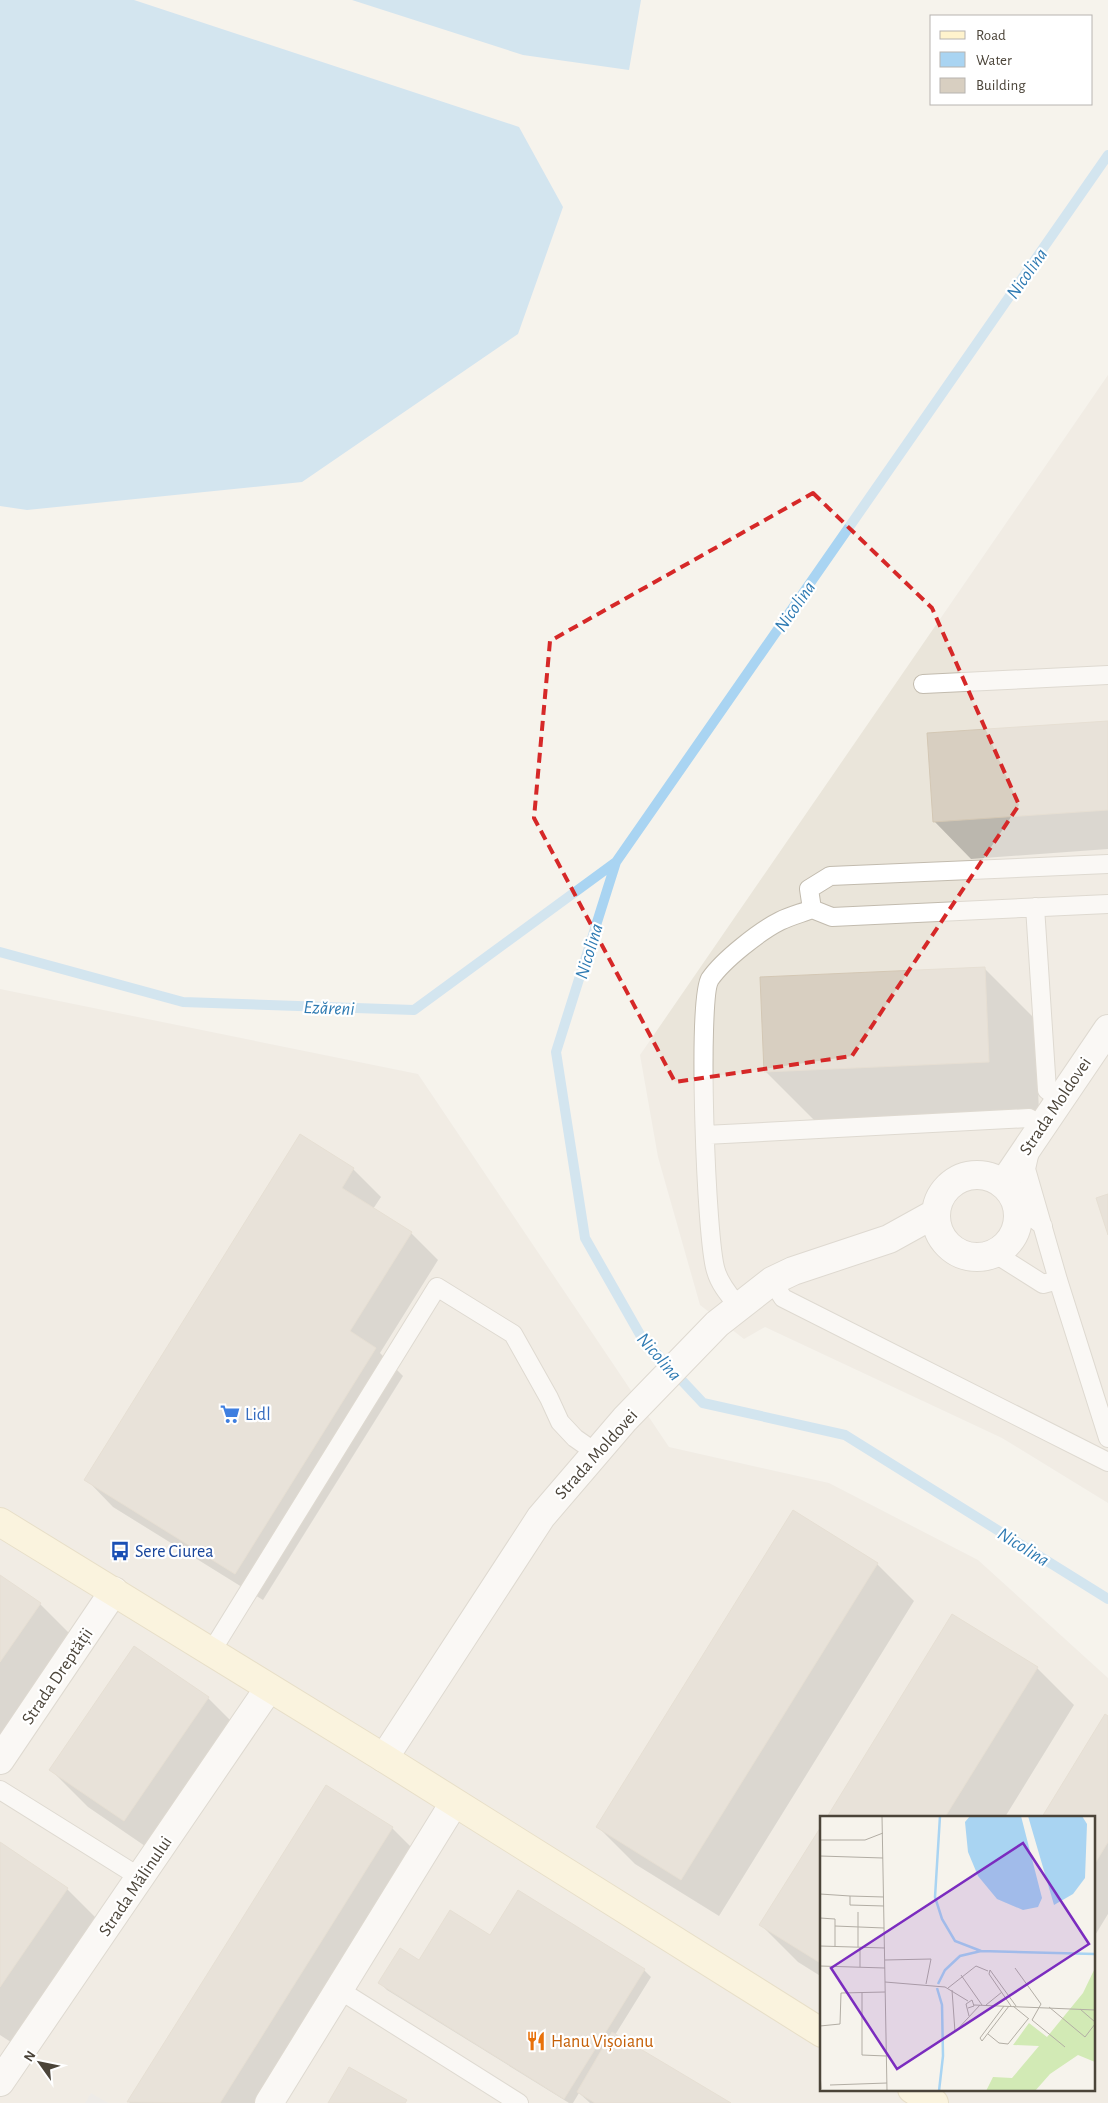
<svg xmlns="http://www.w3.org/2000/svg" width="1108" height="2103" viewBox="0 0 1108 2103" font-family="'Alegreya Sans',sans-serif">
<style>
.residential{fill:#eae5da;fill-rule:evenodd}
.parking{fill:#e5e3e0}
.water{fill:#a9d4f2}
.shadow{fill:#0003}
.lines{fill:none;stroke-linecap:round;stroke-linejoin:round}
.stream{stroke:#a9d4f2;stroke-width:10}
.building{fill:#d8cfc1;stroke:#d3c7b4}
.lane-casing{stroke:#c2bbae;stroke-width:20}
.street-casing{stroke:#c2bbae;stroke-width:30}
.secondary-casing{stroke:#d6c79b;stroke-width:30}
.lane{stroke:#fff;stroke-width:18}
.street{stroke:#fff;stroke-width:28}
.secondary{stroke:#fff3cd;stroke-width:28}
.marked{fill:none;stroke:#d62828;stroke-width:4;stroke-dasharray:10 6;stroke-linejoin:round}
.labels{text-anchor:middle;stroke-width:4.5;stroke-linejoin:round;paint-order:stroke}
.street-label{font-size:18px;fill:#4b4439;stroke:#fff}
.shop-label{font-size:18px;fill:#366cbe;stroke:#fff;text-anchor:start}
.transit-label{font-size:18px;fill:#164399;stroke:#fff;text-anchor:start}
.food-label{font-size:18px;fill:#c56008;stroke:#fff;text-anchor:start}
.water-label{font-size:19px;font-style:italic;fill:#2e7ab2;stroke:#fff}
.inset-river{fill:none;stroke:#a9d4f2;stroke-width:2.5}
.inset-road{fill:none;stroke:#b2ada4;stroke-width:1}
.view{fill:#7b2cbf;fill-opacity:0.15;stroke:#7b2cbf;stroke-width:2.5}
.inset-edge{fill:none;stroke:#4b4439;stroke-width:2.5}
</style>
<rect width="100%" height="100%" fill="#f6f3ec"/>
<path class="residential" d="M1108 375V1503L1002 1438 765 1327 744 1339 700 1305 658 1157 640 1055Z
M0 989 418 1074 669 1447 829 1483 978 1560 1108 1678V2103H0ZM822 1817H1094V2089H822Z"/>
<path class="parking" d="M91 2093 108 2103H85Z"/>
<path class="water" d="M0 0H134L519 127 563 207 518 334 302 482 27 510 0 506Z
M352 0H641L629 70 523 55Z"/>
<path class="shadow" d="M1108 722V849L971 859 934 821Z
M984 968 1035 1019 1039 1112 816 1122 765 1071Z
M300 1136 353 1169 381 1197 373 1209 411 1233 438 1260 380 1353 403 1376 263 1600 113 1507 86 1479Z
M877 1564 914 1601 719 1916 635 1864 598 1827Z
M0 1577 40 1604 77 1641 0 1752Z
M135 1648 208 1698 245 1735 161 1857 88 1807 51 1770Z
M1037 1668 1074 1705 1005 1817H828Z
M1108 1718V1914L1094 1937V1817Z
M822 1827V1977L798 1962 761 1925Z
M392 1828 429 1865 280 2103H130L129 2102Z
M0 1844 67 1889 104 1926 20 2048 0 2035Z
M490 1937 644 1970 651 1977 615 2035 728 2103H590L579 2093 573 2103H569L387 1990 380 1983 419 1962Z"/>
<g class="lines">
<path class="stream" d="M1108 155 616 862 556 1052 585 1238 642 1338 703 1403 845 1435 1108 1599
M0 952 183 1002 414 1010 616 862"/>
</g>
<path class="building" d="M1108 721V810L933 822 927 733Z
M985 967 989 1062 764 1072 760 977Z
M300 1134 354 1168 342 1188 412 1232 350 1331 376 1348 235 1574 84 1480Z
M1108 1194V1235L1096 1198Z
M793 1510 878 1563 681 1880 596 1827Z
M0 1575 41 1603 0 1662Z
M952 1614 1038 1667 945 1817H827Z
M134 1646 209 1697 124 1821 49 1770Z
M1105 1714 1108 1716V1842L1094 1865V1817H1042Z
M326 1785 393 1827 220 2103 127 2102Z
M822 1825V1964L759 1925Z
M0 1842 68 1888 0 1987Z
M518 1890 645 1969 564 2099 378 1983 400 1948 419 1960 450 1910 490 1935Z
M612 2032 731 2103H595L577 2092Z
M349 2067 407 2100 405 2103H328Z"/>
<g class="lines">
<defs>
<path id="lane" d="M923 684 1108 675
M1108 864 830 876 809 889 812 909 832 917 1108 904
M1035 907 1047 1090 1059 1099
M705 1135 1029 1118 1041 1125
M1030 1151 1026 1169 1058 1280 1108 1438
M1016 1204 1043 1226
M994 1253 1043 1284 1058 1280
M772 1281 783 1298 1108 1462
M738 1306C730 1296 720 1285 716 1271 706 1243 697 999 710 979 723 960 760 931 780 921 790 916 802 913 812 909
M211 1652 437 1287 513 1334 549 1398 560 1422 575 1438 595 1452
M0 1790 141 1878
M338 1989 519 2103"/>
<path id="street" d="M936 1216a41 41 0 1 1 82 0a41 41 0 1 1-82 0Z
M1003 1184 1108 1029
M384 1758 541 1517 625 1419 717 1324 772 1281 793 1271 889 1239 936 1213
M0 1760 114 1591
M0 2082 269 1688
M269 2103 454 1803"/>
<path id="secondary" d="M0 1522 384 1758 822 2033
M912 2089 934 2103"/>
</defs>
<use href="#lane" class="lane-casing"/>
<use href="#street" class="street-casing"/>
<use href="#secondary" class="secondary-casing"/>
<use href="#lane" class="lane"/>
<use href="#street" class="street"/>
<use href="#secondary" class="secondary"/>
</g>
<path d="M0 0H1108V2103H0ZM813 493 932 608 1019 805 852 1056 675 1082 534 818 550 641Z" fill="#f6f3ec" fill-opacity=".55" fill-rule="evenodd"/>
<path class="marked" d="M813 493 932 608 1019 805 852 1056 675 1082 534 818 550 641Z"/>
<defs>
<symbol id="supermarket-bare" viewBox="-9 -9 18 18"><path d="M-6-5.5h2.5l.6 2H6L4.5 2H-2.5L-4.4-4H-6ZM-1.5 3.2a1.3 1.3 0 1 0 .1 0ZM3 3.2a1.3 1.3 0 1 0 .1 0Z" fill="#3f7fe0" stroke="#fff" stroke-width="2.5" paint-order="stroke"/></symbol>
<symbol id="bus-bare" viewBox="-9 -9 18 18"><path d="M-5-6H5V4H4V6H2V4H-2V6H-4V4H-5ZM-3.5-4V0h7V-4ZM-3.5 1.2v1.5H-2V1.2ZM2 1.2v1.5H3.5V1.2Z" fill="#1a4fb4" stroke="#fff" stroke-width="2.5" paint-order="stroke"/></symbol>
<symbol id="restaurant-bare" viewBox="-9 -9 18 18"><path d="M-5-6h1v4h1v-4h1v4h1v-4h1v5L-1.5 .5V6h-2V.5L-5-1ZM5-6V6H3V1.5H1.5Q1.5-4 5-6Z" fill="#e8710a" stroke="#fff" stroke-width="2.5" paint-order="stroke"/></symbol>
</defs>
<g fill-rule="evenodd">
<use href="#supermarket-bare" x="216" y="1400" width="28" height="28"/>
<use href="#bus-bare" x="106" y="1537" width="28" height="28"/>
<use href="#restaurant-bare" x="522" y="2027" width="28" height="28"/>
</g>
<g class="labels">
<g class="street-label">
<text transform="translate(1055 1106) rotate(-56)" y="6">Strada Moldovei</text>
<text transform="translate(596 1454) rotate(-48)" y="6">Strada Moldovei</text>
<text transform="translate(57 1676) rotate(-56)" y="6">Strada Dreptății</text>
<text transform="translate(135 1886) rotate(-56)" y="6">Strada Mălinului</text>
</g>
<g class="shop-label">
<text x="245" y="1420">Lidl</text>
</g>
<g class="transit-label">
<text x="135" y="1557">Sere Ciurea</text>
</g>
<g class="food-label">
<text x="551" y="2047">Hanu Vișoianu</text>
</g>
<g class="water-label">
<text transform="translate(1026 273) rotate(-55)" y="7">Nicolina</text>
<text transform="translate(794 606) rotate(-55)" y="7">Nicolina</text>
<text transform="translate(588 951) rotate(-73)" y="7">Nicolina</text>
<text transform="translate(329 1007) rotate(2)" y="7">Ezăreni</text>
<text transform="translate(660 1356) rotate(49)" y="7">Nicolina</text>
<text transform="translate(1024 1546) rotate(32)" y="7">Nicolina</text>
</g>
</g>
<g transform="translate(820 1816)">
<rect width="275" height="275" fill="#f6f3ec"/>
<path d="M275 152V246L258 239 230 258 215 275H166L173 261 192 262 219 230 193 229 209 207 227 221 263 177Z" fill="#d2eab5"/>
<path d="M150 0H201L222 82 218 91 203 94 177 83 158 60 148 36 145 6ZM208 0H262L267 8 265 62 253 78 234 89Z" fill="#a9d4f2"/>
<path class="inset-river" d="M120 0 115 81 122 103 135 125 161 135M118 168 125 154 140 140 161 135 275 138M117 172 122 189 123 240 119 275"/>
<path class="inset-road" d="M62 0 67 275M0 24H45L63 17M0 40 63 42M0 78 30 80M64 81 30 80V89L64 90M0 102 15 103V131M15 110 64 112M0 130 65 132M38 131V96M40 132V151M65 144 111 143 106 168M0 150 65 152M195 152 221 188 212 204 245 231M141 159 162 189M65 166 125 171 148 185M128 172 156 150 168 155M132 174 135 216M42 176V239L66 240M154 189 275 194M166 189 182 176M184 190 160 222 162 225 189 190M191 190 169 158 170 154 196 190M193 190 209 203M229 191 265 221 275 208M148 192 154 190 152 184 146 188 149 200M260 193 275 206M0 210 20 208 21 177 65 176M135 216 160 189M168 218 179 227 188 228 208 203M0 256 1 273M10 269 67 267"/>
<path class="view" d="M203 27 269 128 77 253 11 152Z"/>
<rect width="275" height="275" class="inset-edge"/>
</g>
<rect x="930" y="15" width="162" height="90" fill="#ffffff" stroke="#b7b4b0"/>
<rect x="940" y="31" width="25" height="8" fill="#fff3cd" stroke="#b7b4b0"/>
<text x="976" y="40" font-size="15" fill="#4b4439">Road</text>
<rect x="940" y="52" width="25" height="15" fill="#a9d4f2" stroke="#b7b4b0"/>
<text x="976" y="65" font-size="15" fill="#4b4439">Water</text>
<rect x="940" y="78" width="25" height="15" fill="#d8cfc1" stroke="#b7b4b0"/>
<text x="976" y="90" font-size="15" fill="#4b4439">Building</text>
<g transform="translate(40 2063) rotate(303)" stroke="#ffffff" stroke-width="4" paint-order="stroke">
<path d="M0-4L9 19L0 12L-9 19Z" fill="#4b4439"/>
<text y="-8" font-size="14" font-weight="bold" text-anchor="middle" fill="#4b4439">N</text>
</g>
</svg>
